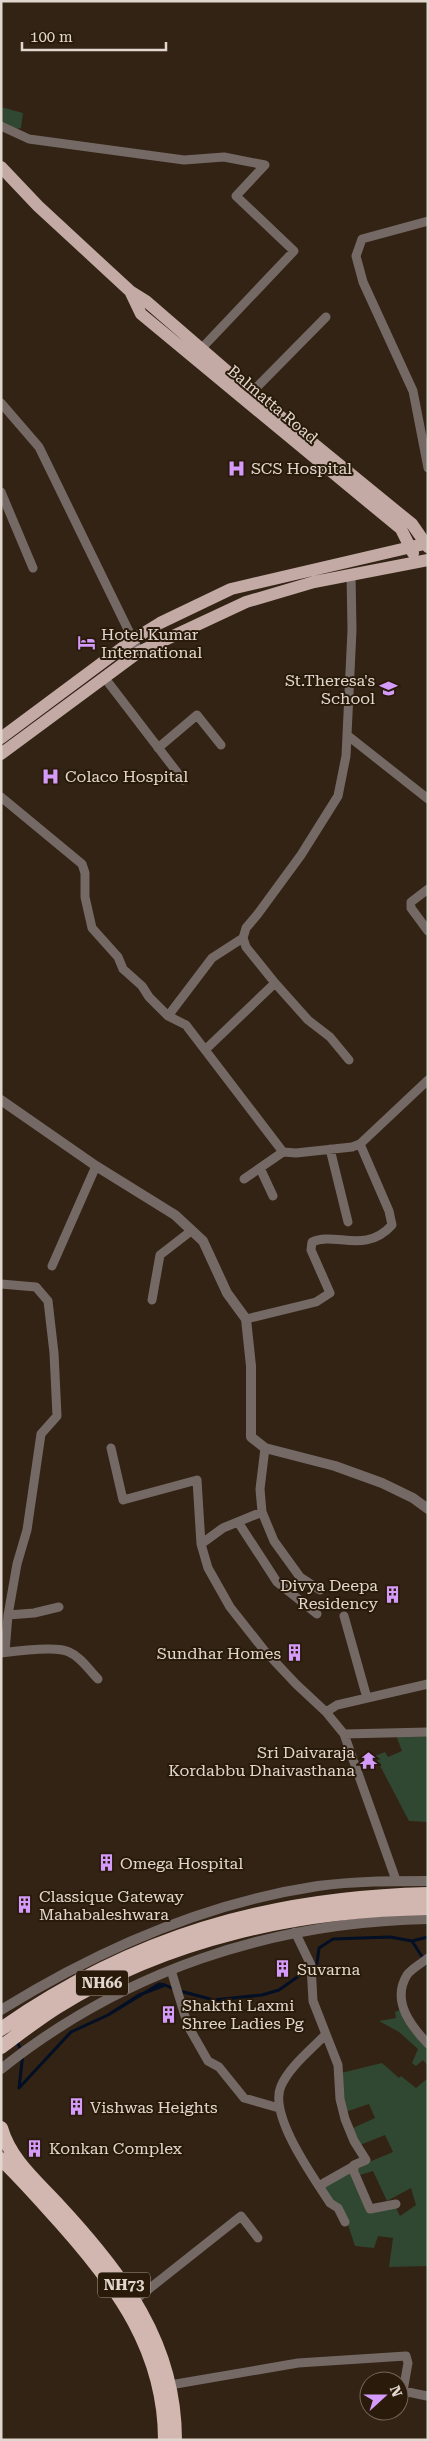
<svg xmlns="http://www.w3.org/2000/svg" width="429" height="2441" viewBox="0 0 429 2441" font-family="'Roboto Serif',serif">
<style>
.green{fill:#304732}
.lines{fill:none;stroke-linecap:round;stroke-linejoin:round}
.stream{stroke:#030f25;stroke-width:3}
.minor{stroke:#756966;stroke-width:9}
.tertiary{stroke:#756966;stroke-width:10}
.primary{stroke:#c3aaa5;stroke-width:12}
.trunk{stroke:#d2b7b1;stroke-width:14}
.labels{text-anchor:middle;stroke-width:4;stroke-linejoin:round;paint-order:stroke}
.shield{fill:#291a0a;stroke:#aa9e93;stroke-width:1}
.shield-label{font-size:15px;font-weight:bold;fill:#e2d7ce}
.street-label{font-size:16px;fill:#e2d7ce;stroke:#291a0a}
.poi-label{font-size:16px;fill:#e2d7ce;stroke:#291a0a;text-anchor:start}
</style>
<rect width="100%" height="100%" fill="#332314"/>
<path class="green" d="M1 107 23 113 21 128 16 129 1 122Z
M396 1735H428V1822L409 1821 375 1756 385 1752 388 1757 402 1751Z
M400 2010 411 2031 428 2049V2066L423 2060 416 2066 412 2063 418 2049 399 2032 379 2021 396 2018 395 2012Z
M382 2063 399 2078 401 2076 416 2088 428 2078V2266L389 2267 393 2238 378 2236 374 2248 355 2246 347 2222 323 2188 349 2171 370 2212 395 2206 400 2216 416 2205 411 2188 387 2201 373 2171 360 2175 357 2167 393 2152 385 2135 360 2145 353 2128 375 2118 369 2104 345 2112 341 2073Z"/>
<g class="lines">
<path class="stream" d="M412 1941 428 1937
M180 1991 214 2000 262 1995 279 1990 317 1963 319 1948 333 1939 390 1937 412 1941 428 1966
M16 2040 23 2053 19 2088 71 2032 108 2015 139 1995 165 1985 174 1989
M16 2040 23 2053 19 2088 71 2032 108 2015 159 1984 165 1985"/>
<path class="minor" d="M1 126 29 139 184 160 224 157 265 165 236 196 294 251 201 349
M428 221 362 239 356 256 363 282 413 391 428 468
M252 392 326 317
M1 403 39 447 139 652
M1 492 33 568
M104 677 183 780
M347 735 428 799
M158 748 197 715 221 745
M1 797 82 864 85 873V897L92 928 118 957 123 969 142 986 149 997 168 1016 186 1025 283 1152 296 1153 352 1147 360 1144 428 1080
M428 889 411 902V908L428 931
M168 1016 212 958 243 938
M205 1050 275 983
M349 1060 330 1037 308 1020 275 983 246 947 243 938 246 928 257 915 301 855 338 796 346 756 352 630 351 574
M330 1149 348 1222
M260 1168 273 1196
M244 1179 283 1152
M52 1266 96 1166
M1 1284 36 1287 48 1301 54 1353 57 1416 41 1434 27 1530 17 1564 8 1615 5 1652
M152 1300 160 1255 191 1231
M246 1319 316 1302 330 1293 311 1250 312 1242C335 1231 365 1255 392 1225L389 1211 360 1144
M111 1448 123 1500 197 1480 201 1544
M265 1448 260 1489 262 1512 274 1541 300 1577 320 1590
M262 1512 223 1528 201 1544 208 1568 230 1607 264 1650 296 1684 326 1712 344 1734 396 1880
M238 1522 277 1582 317 1614
M8 1615 34 1613 59 1607
M344 1616 367 1698
M1 1653C16 1651 58 1646 69 1652 81 1657 89 1670 98 1679
M326 1712 337 1705 428 1684
M344 1734 428 1732
M295 1932 311 1965 313 2001 338 2065 340 2099 345 2119 354 2141 366 2160 354 2165V2172L370 2209 396 2204
M428 1958C422 1963 411 1969 407 1975 391 2001 411 2026 428 2044
M171 1970 188 2026 208 2061 219 2067 244 2098 279 2108
M326 2034C311 2050 290 2066 281 2086 268 2115 314 2178 330 2203L338 2208 345 2222
M320 2187 324 2183 354 2166
M135 2300 241 2216 258 2238
M170 2385 298 2363 406 2356 408 2363 403 2391 427 2396"/>
<path class="tertiary" d="M1 1100 96 1166 175 1215 203 1241 227 1293 246 1319 251 1366V1437L265 1448 335 1466 382 1483 413 1498 428 1509
M1 2010C98 1950 205 1903 318 1886 355 1881 391 1881 428 1881
M1 2069C124 1971 271 1922 428 1919"/>
<path class="primary" d="M1 167 38 206 130 291 146 301 265 404 412 524 428 547
M130 291 141 314 401 529 413 553
M1 738 134 639 160 623 231 589 428 543
M1 754 139 652 246 602 314 582 428 560"/>
<path class="trunk" d="M1 2029C133 1937 267 1898 428 1894
M1 2047C20 2033 38 2019 57 2007 167 1938 300 1910 428 1908
M1 2128C10 2160 37 2182 59 2206 122 2274 175 2343 175 2440
M1 2159C22 2179 41 2201 61 2223 118 2287 165 2351 165 2440"/>
</g>
<defs>
<symbol id="hospital-bare" viewBox="-9 -9 18 18"><path d="M-5-5h3v3.5h4V-5h3V5h-3V1.5h-4V5h-3Z" fill="#d59bfa" stroke="#291a0a" stroke-width="2.5" paint-order="stroke"/></symbol>
<symbol id="hotel-bare" viewBox="-9 -9 18 18"><path d="M-6-4.5h1.5V1H6V5H4.5V3h-9V5H-6ZM-4 0a1.8 1.8 0 1 1 3.6 0ZM.5 0V-2.5h3Q6-2.5 6 0Z" fill="#d59bfa" stroke="#291a0a" stroke-width="2.5" paint-order="stroke"/></symbol>
<symbol id="school-bare" viewBox="-9 -9 18 18"><path d="M0-5L7-2L0 1L-7-2ZM-4 1L0 2.5L4 1V4Q0 6-4 4Z" fill="#d59bfa" stroke="#291a0a" stroke-width="2.5" paint-order="stroke"/></symbol>
<symbol id="building-bare" viewBox="-9 -9 18 18"><path d="M-4-6H4V6H1V3H-1V6H-4ZM-2.5-4.3h1.7v1.8h-1.7ZM.8-4.3h1.7v1.8H.8ZM-2.5-1h1.7V.8h-1.7ZM.8-1h1.7V.8H.8Z" fill="#d59bfa" stroke="#291a0a" stroke-width="2.5" paint-order="stroke"/></symbol>
<symbol id="temple-bare" viewBox="-9 -9 18 18"><path d="M0-6L5-2H3V0L6.5 2.5H4V6H1.5V3h-3V6H-4V2.5H-6.5L-3 0V-2H-5Z" fill="#d59bfa" stroke="#291a0a" stroke-width="2.5" paint-order="stroke"/></symbol>
</defs>
<g fill-rule="evenodd">
<use href="#hospital-bare" x="224" y="456" width="25" height="25"/>
<use href="#hotel-bare" x="74" y="630" width="25" height="25"/>
<use href="#school-bare" x="376" y="676" width="25" height="25"/>
<use href="#hospital-bare" x="38" y="764" width="25" height="25"/>
<use href="#building-bare" x="380" y="1582" width="25" height="25"/>
<use href="#building-bare" x="282" y="1640" width="25" height="25"/>
<use href="#temple-bare" x="356" y="1748" width="25" height="25"/>
<use href="#building-bare" x="94" y="1850" width="25" height="25"/>
<use href="#building-bare" x="12" y="1892" width="25" height="25"/>
<use href="#building-bare" x="270" y="1956" width="25" height="25"/>
<use href="#building-bare" x="156" y="2002" width="25" height="25"/>
<use href="#building-bare" x="64" y="2094" width="25" height="25"/>
<use href="#building-bare" x="22" y="2136" width="25" height="25"/>
</g>
<g class="labels">
<g class="shield">
<rect x="76" y="1970.5" width="52" height="25" rx="4"/>
<rect x="98" y="2272.5" width="52" height="25" rx="4"/>
</g>
<g class="shield-label">
<text x="102" y="1988">NH66</text>
<text x="124" y="2290">NH73</text>
</g>
<g class="street-label">
<text transform="translate(273 404) rotate(40)" y="6">Balmatta Road</text>
</g>
<g class="poi-label">
<text x="251" y="474">SCS Hospital</text>
<text x="101" y="640">Hotel Kumar<tspan x="101" dy="18">International</tspan></text>
<text x="375" y="686" text-anchor="end">St.Theresa's<tspan x="375" dy="18">School</tspan></text>
<text x="65" y="782">Colaco Hospital</text>
<text x="378" y="1591" text-anchor="end">Divya Deepa<tspan x="378" dy="18">Residency</tspan></text>
<text x="281" y="1659" text-anchor="end">Sundhar Homes</text>
<text x="355" y="1758" text-anchor="end">Sri Daivaraja<tspan x="355" dy="18">Kordabbu Dhaivasthana</tspan></text>
<text x="120" y="1869">Omega Hospital</text>
<text x="39" y="1902">Classique Gateway<tspan x="39" dy="18">Mahabaleshwara</tspan></text>
<text x="297" y="1975">Suvarna</text>
<text x="182" y="2011">Shakthi Laxmi<tspan x="182" dy="18">Shree Ladies Pg</tspan></text>
<text x="90" y="2113">Vishwas Heights</text>
<text x="49" y="2154">Konkan Complex</text>
</g>
</g>
<rect width="429" height="2441" fill="none" stroke="#e2d7ce" stroke-width="5"/>
<g transform="translate(384 2396) rotate(69)"><circle r="24" fill="#291a0a" stroke="#736658"/>
<path d="M0-4L9 19L0 12L-9 19Z" fill="#d59bfa"/>
<text y="-8" font-size="14" font-weight="bold" text-anchor="middle" fill="#e2d7ce">N</text>
</g>
<path d="M22 42v8h144v-8" fill="none" stroke="#e2d7ce" stroke-width="2.5"/>
<text x="30" y="42" font-size="15" fill="#e2d7ce" stroke="#291a0a" stroke-width="4" paint-order="stroke">100 m</text>
</svg>
